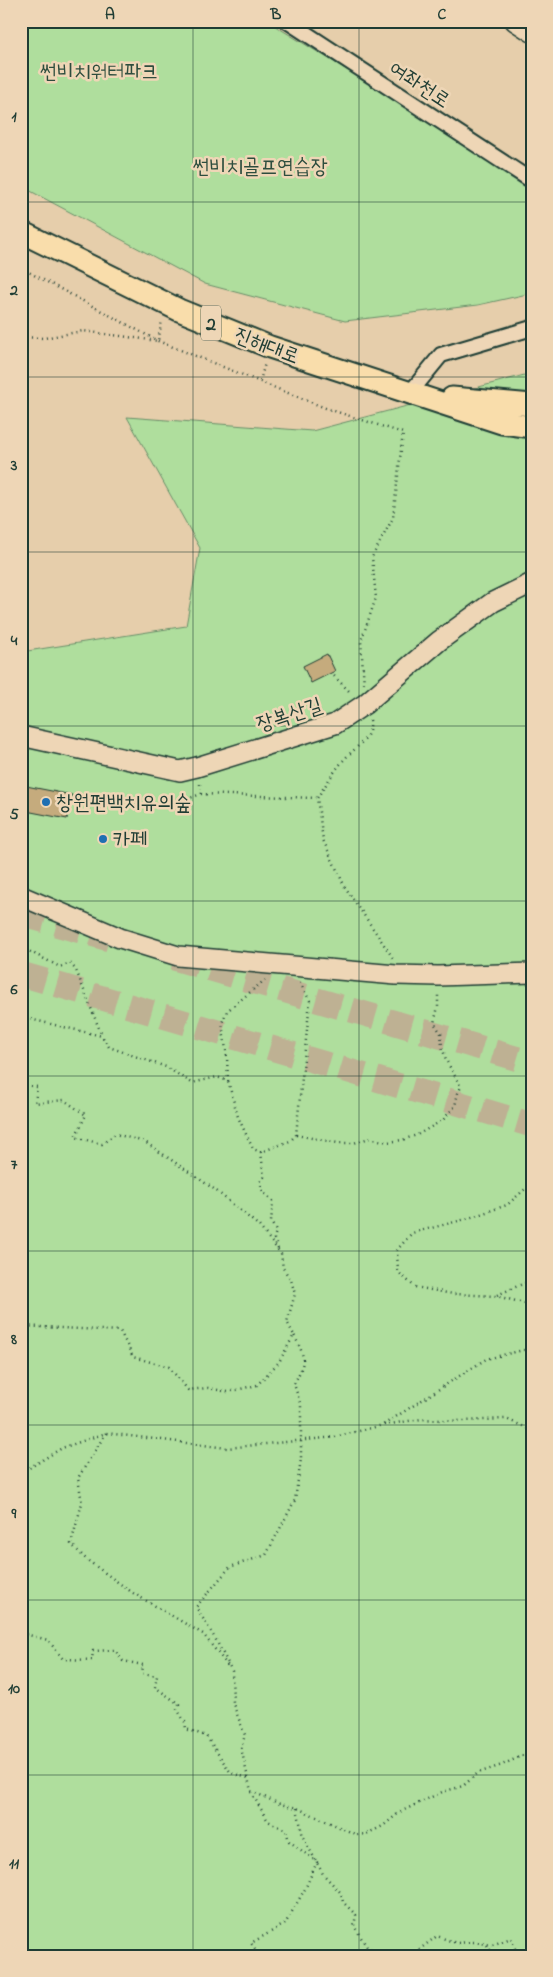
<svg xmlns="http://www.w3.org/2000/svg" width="553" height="1977" viewBox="0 0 553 1977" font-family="'Indie Flower','Poor Story',sans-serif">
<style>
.green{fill:#afde9d;stroke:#678e68}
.building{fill:#c5ab7d;stroke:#1f3d34}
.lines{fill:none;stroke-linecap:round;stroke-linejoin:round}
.highway-tunnel{stroke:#beb193;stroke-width:25;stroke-dasharray:25 12;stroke-linecap:butt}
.street-casing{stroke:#1f3d34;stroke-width:18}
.secondary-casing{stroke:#1f3d34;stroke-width:22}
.primary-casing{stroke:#1f3d34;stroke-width:25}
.path{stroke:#1f3d34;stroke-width:2.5;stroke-dasharray:1 4;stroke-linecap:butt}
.street{stroke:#eed6b6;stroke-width:14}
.secondary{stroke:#eed6b6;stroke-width:19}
.primary{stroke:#f9ddab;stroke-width:21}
.grid{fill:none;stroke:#1f3d34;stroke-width:1;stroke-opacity:0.55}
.poi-dot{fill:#1f6fb2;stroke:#eed6b6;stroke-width:2}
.labels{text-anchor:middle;stroke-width:5;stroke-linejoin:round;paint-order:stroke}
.shield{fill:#eed6b6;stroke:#5d6b5b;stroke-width:1}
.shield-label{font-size:20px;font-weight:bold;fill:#1f3d34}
.park-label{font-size:21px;fill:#2d4d3e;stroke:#eed6b6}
.street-label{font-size:21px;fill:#1f3d34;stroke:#eed6b6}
.poi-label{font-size:21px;fill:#1f3d34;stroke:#eed6b6;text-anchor:start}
.neatline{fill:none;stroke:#1f3d34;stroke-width:2}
.grid-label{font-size:16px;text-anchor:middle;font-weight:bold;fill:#1f3d34}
</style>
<rect width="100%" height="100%" fill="#e6ceab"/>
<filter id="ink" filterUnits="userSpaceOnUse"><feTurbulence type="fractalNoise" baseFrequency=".02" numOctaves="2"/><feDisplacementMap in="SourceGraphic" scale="10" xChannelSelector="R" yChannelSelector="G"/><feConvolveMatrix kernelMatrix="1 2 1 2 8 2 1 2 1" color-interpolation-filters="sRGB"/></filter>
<g filter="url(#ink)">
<path class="green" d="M21 21H267L532 183V293L478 305 345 321 205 284 21 186Z
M532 373V1956H21V652L186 626 200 548 127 417 312 431Z"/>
<path class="building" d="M327 654 335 671 311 683 303 666Z
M21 785 72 795 67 819 21 810Z"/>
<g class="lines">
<path class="highway-tunnel" d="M21 914 109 939
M174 958 532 1063
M21 974 532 1125"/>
<defs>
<path id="street" d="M287 21 532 181
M409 394 441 355 532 328"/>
<path id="secondary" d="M515 21 532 32
M21 736 180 771 197 767 335 724 365 704 439 641 493 602 532 583
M21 896 120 938 178 956 396 975 438 976 532 973"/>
<path id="primary" d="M21 232 179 310 270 347 502 423 532 427
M452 398 532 405"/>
</defs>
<use href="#street" class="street-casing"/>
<use href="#secondary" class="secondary-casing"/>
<use href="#primary" class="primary-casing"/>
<path class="path" d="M21 268 158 341 328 409 403 433 393 518 372 557 376 598 361 641 364 685
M21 337 44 338 83 331 158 341 162 320
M260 381 265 363
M334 676 351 693
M370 720C373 739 352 749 342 762 333 773 325 786 317 798L323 840 345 887 393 958
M200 784 201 794
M168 806 201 794 316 798
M21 947 60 967 70 963 76 970 102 1036
M21 1017 102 1036 109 1047 166 1067 192 1083 217 1077 228 1081 238 1117 253 1149 261 1152
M228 1081 227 1057 222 1023 227 1011 265 980
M21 1085 37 1087 35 1103 64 1100 86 1115 75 1137 102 1144 115 1134 145 1142 214 1189 259 1226 281 1254 283 1268 291 1280 295 1294 287 1322 294 1335 279 1362 257 1385 228 1392 208 1388 188 1390 169 1367 133 1357 120 1331 21 1326
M296 1135 338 1143H354L369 1138 388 1142 402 1140 417 1135 443 1120 455 1106 458 1093 461 1087 446 1060 442 1046 441 1033 434 1023 438 1007V992
M532 1183 507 1205 466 1219 412 1233 397 1250 398 1272 415 1287 453 1294 496 1296 532 1305
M278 1249 274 1239 276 1231 271 1222 273 1201 263 1192 260 1182 264 1177 261 1152 290 1141 296 1135 310 1001 300 983
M497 1295 532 1280
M384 1425 421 1419 462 1421 506 1419 532 1430
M106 1433 78 1478 82 1503 71 1544 87 1560 133 1593 203 1634 228 1666
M21 1473 62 1448 106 1433 227 1448 335 1437 383 1425 486 1359 532 1348
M21 1633 48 1640 63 1659 92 1660 93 1651 115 1650 123 1661 143 1665 142 1673 157 1676 155 1687 179 1704 177 1709 185 1722 186 1729 206 1736 231 1773 248 1778 251 1791 280 1804 297 1808 357 1835 366 1834 383 1826 400 1812 442 1792 463 1786 478 1773 502 1765 532 1751
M248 1778 241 1748 245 1735 233 1704 232 1671 216 1640 196 1607 230 1567 266 1555 295 1500 301 1459V1406L294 1384C306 1360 306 1359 294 1335
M251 1792 268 1821 286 1830 289 1841 317 1862 305 1889 285 1924 251 1943 260 1956
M297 1808 303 1837 323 1874 341 1893 343 1902 356 1915 354 1926 367 1947 384 1956
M487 1945 494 1956
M411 1956 437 1936 456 1943 474 1942 492 1945 511 1938 518 1956"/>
<use href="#street" class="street"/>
<use href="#secondary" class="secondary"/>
<use href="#primary" class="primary"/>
</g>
</g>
<path class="grid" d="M193 21V1956M359 21V1956M21 202H532M21 377H532M21 552H532M21 726H532M21 901H532M21 1076H532M21 1251H532M21 1425H532M21 1600H532M21 1775H532"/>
<g class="poi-dot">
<circle cx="46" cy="802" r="5"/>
<circle cx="103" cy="839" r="5"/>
</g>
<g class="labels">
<rect class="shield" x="201" y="305.5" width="20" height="35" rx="4"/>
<g class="shield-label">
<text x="211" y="330">2</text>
</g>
<g class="park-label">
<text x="99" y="78">썬비치워터파크</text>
<text x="260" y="173">썬비치골프연습장</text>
</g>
<g class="street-label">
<text transform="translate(420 84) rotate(33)" y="7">여좌천로</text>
<text transform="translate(267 345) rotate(21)" y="7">진해대로</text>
<text transform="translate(289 714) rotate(-18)" y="7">장복산길</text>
</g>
<g class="poi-label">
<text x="56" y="809">창원편백치유의숲</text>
<text x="113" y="846">카페</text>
</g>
</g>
<rect width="553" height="1977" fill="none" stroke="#eed6b6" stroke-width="55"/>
<rect x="28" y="28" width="498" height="1922" class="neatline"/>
<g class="grid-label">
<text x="110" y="19">A</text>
<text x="276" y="19">B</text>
<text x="442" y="19">C</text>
<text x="14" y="121">1</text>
<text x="14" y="295">2</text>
<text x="14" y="470">3</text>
<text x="14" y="645">4</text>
<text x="14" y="819">5</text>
<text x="14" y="994">6</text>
<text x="14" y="1169">7</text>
<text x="14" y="1344">8</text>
<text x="14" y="1518">9</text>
<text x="14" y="1693">10</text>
<text x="14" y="1868">11</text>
</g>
</svg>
